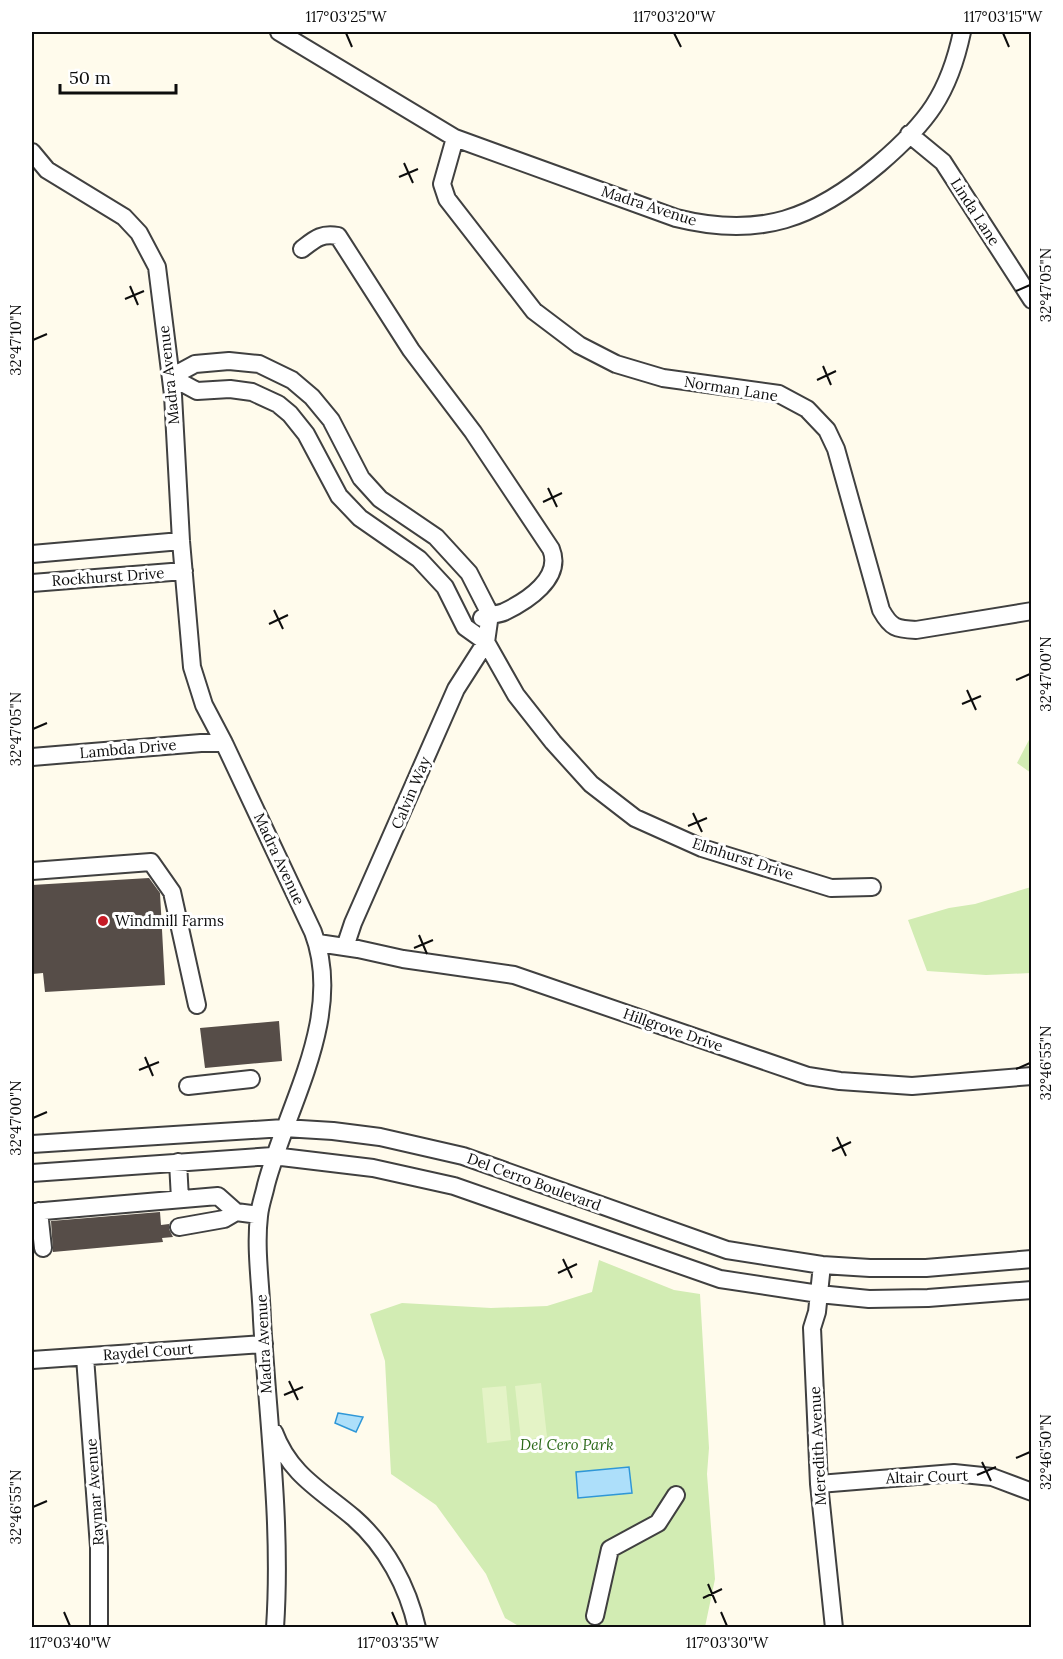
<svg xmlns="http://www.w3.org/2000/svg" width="1063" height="1659" viewBox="0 0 1063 1659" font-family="Lora,serif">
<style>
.green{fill:#d2ecb3}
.pitch{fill:#e4f3c6}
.water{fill:#addffa;stroke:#2f97d7;stroke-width:1.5}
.building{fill:#564d48}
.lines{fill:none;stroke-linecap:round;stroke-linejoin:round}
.minor-casing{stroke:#404040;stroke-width:20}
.minor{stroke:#fff;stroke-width:16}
.ticks{fill:none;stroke:#0d0d0d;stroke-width:2}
.poi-dot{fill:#c61b26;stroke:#fff;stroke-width:2}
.labels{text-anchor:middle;stroke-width:6;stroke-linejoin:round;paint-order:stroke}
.street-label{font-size:15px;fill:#0d0d0d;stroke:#fff}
.poi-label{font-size:15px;fill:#0d0d0d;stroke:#fff;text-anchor:start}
.park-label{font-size:15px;font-style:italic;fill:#2b6919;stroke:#fff}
.neatline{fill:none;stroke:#0d0d0d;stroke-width:2}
.ticks-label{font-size:15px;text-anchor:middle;fill:#0d0d0d}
</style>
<rect width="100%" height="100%" fill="#fffbec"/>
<path class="green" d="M1031 736 1032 773H1031L1017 763Z
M1031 887V973L986 975 927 971 908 920 949 908 975 904Z
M599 1260 674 1290 700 1294 709 1448 707 1474 715 1579 705 1627 522 1628 505 1618 486 1574 436 1505 391 1474 385 1361 370 1314 402 1303 491 1308 547 1306 592 1292Z"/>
<path class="pitch" d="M541 1383 547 1437 521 1440 515 1386Z
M506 1386 511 1440 487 1443 482 1388Z"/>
<path class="water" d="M338 1413 363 1417 356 1432 335 1423Z
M629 1467 632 1493 578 1498 576 1472Z"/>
<path class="building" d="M149 878 160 893 165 985 45 992 43 973 32 974V885Z
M279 1021 282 1061 205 1068 200 1028Z
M160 1212 161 1225 169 1224V1229L173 1237 162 1238 163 1242 53 1252 51 1221Z"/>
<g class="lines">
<defs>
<path id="minor" d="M279 32 455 138 676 218C760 239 814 219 879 164 927 123 949 94 962 32
M909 134 943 162 1032 300
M455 138 442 184 447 199 534 311 579 345 616 364 663 378 779 394 807 409 827 430 836 449 881 610C891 628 896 629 916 630L1032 611
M32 152 47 170 124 217 139 233 157 267 173 395 181 541 192 667 204 705 224 743 313 932C345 1016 287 1105 266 1185 264 1195 260 1205 259 1216 255 1249 261 1286 262 1320 268 1423 282 1524 275 1628
M302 249C315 239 321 233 338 236L411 350 473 432 551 549C563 578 527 601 504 612 497 615 489 614 482 618
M171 377 197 391 230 389 252 392 278 404 290 414 306 434 339 496 360 518 419 559 445 587 465 627 486 642 516 695 553 742 591 784 635 818 702 848 831 888 872 887
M171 377 195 364 229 361 259 364 292 380 312 397 331 420 361 478 380 499 436 537 469 573 490 614 486 642 456 689 353 923 345 947
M32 554 181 541
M32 583 184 571
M32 757 201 743H224
M32 871 151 862 172 892 197 1005
M318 943 358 949 403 959 514 975 808 1076 840 1081 912 1086 1032 1076
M188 1086 251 1079
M32 1144 284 1128 333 1131 380 1137 463 1156 727 1250 822 1265 870 1268H926L1032 1259
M178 1162 180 1199
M32 1173 273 1156 373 1168 454 1186 720 1279 819 1294 869 1299 928 1298 1032 1290
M39 1211 43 1248
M32 1212 218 1196 236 1212 259 1215
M179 1227 224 1219 236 1212
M822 1265 817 1312 812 1328 819 1484 834 1628
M85 1357 99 1547V1628
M32 1360 264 1344
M274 1432C290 1475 321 1490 354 1518 386 1546 408 1587 417 1628
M819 1484 954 1473 992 1477 1032 1492
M595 1616 610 1549 658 1523 676 1495"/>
</defs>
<use href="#minor" class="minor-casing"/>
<use href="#minor" class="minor"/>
</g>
<path class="ticks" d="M346 33 352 47M674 33 681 47M1003 33 1009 47M404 163 413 183M399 177 418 169M130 286 138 305M1016 291 1030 285M125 299 144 291M33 340 47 334M823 366 831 385M817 380 836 371M548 488 557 507M543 502 562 493M274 610 283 629M269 624 288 615M1016 680 1030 674M967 690 976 710M962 704 981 696M33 729 47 723M693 813 702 832M688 826 707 818M419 935 427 954M414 948 433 940M145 1057 153 1076M1016 1069 1030 1063M139 1070 159 1062M33 1118 47 1112M837 1137 846 1156M832 1151 851 1142M563 1259 572 1278M558 1273 577 1264M289 1381 298 1400M284 1395 303 1387M1016 1458 1030 1452M982 1462 991 1481M977 1475 996 1467M33 1507 47 1501M708 1584 716 1603M703 1598 722 1589M64 1612 70 1626M392 1612 398 1626M721 1612 727 1626"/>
<circle class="poi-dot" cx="103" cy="921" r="6"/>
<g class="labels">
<g class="street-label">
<text transform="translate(649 206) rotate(18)" y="5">Madra Avenue</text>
<text transform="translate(975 212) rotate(57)" y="5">Linda Lane</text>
<text transform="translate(169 375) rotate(-96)" y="5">Madra Avenue</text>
<text transform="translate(731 389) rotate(9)" y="5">Norman Lane</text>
<text transform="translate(108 577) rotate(-4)" y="5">Rockhurst Drive</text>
<text transform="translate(128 749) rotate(-5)" y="5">Lambda Drive</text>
<text transform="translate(411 793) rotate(-67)" y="5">Calvin Way</text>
<text transform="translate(279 859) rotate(65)" y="5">Madra Avenue</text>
<text transform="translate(743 859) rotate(18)" y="5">Elmhurst Drive</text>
<text transform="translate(673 1030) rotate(19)" y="5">Hillgrove Drive</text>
<text transform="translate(534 1182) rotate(20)" y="5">Del Cerro Boulevard</text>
<text transform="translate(264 1344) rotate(-93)" y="5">Madra Avenue</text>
<text transform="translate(148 1352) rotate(-4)" y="5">Raydel Court</text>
<text transform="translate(818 1446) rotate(-93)" y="5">Meredith Avenue</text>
<text transform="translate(927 1477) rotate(-2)" y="5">Altair Court</text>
<text transform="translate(95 1492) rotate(-94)" y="5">Raymar Avenue</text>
</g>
<g class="poi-label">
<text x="115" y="926">Windmill Farms</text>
</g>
<g class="park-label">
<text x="567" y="1450">Del Cero Park</text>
</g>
</g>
<rect width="1063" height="1659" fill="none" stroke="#ffffff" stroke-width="66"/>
<path d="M60 84v9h116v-9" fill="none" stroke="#0d0d0d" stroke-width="3"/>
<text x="69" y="84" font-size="18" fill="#0d0d0d" stroke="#ffffff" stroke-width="4.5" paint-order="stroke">50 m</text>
<rect x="33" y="33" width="997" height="1593" class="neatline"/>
<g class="ticks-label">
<text x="346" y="22">117°03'25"W</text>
<text x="674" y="22">117°03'20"W</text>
<text x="1003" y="22">117°03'15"W</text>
<text transform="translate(1046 285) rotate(-90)" y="5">32°47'05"N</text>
<text transform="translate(16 340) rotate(-90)" y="5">32°47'10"N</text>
<text transform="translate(1046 674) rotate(-90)" y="5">32°47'00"N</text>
<text transform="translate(16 729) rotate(-90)" y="5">32°47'05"N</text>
<text transform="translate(1046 1063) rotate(-90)" y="5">32°46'55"N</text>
<text transform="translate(16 1118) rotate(-90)" y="5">32°47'00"N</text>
<text transform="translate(1046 1452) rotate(-90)" y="5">32°46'50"N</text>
<text transform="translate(16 1507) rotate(-90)" y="5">32°46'55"N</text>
<text x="70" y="1648">117°03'40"W</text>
<text x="398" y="1648">117°03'35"W</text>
<text x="727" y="1648">117°03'30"W</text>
</g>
</svg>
